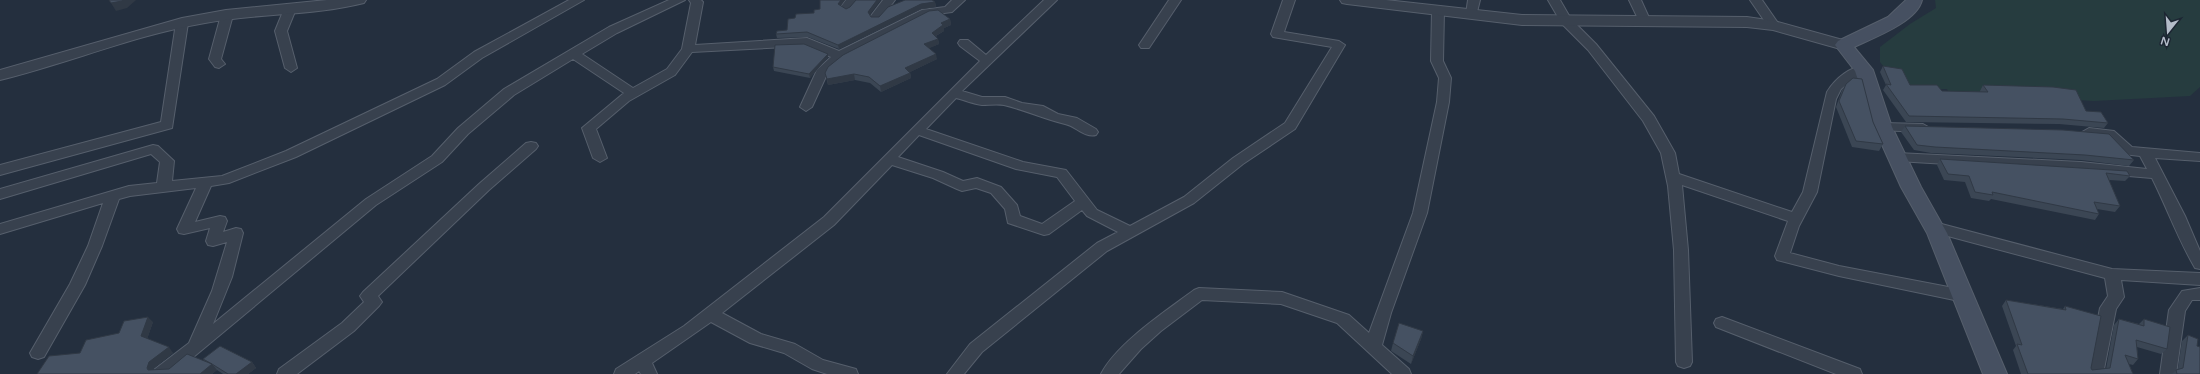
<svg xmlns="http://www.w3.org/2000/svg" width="2200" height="374" viewBox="0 0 2200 374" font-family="'Varela Round',sans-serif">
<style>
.green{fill:#263c3f}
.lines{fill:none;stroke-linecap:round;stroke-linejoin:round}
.minor-casing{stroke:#565f6c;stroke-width:2}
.tertiary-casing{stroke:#565f6c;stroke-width:2}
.secondary-casing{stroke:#565f6c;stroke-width:2}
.minor{fill:#38414e;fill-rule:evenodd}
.tertiary{fill:#38414e;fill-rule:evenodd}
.secondary{fill:#465061;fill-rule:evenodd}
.wall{fill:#3b4654}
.shaded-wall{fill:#303945}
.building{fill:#455162;stroke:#303945}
</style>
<rect width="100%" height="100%" fill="#242f3e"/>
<path class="green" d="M1935 0H2200V87L2190 96 2094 101 1991 95 1954 103 1947 89 1911 90 1891 76 1880 62V47L1910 24 1936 8Z"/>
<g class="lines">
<defs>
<path id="minor" d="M569 0H584L482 58 445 85 296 157 229 183 211 186 195 222 220 216 225 217 227 221 223 232 236 228 241 229 243 233 232 277 213 324 366 199 432 156 458 128 504 89 609 27 669 0H685L617 33 582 54 633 88 667 69 682 49 691 3 689 0H701L703 2 695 45 807 38 839 51 922 10 945 7 952 0H965L952 12 929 15 843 59 828 72 812 107 806 111 800 107 817 70 831 57 805 46 692 52 675 75 629 101 596 129 607 158 600 162 593 158 582 128 624 93 573 59 514 95 468 134 442 162 376 205 173 374H153L155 369 189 343 212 291 227 242 213 246 208 245 206 241 210 228 184 234 179 233 177 229 196 188 130 196 119 199 102 246 85 285 44 357 38 359 32 357 30 353 70 284 88 246 103 203 0 234V224L129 186 157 183 160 162 151 154 0 199V189L153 145 158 146 174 161 172 181 222 176 286 151 437 79 474 52Z
M846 0H858L850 10 846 12 840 8Z
M883 0H895L880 20H872L870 17Z
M1044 0H1057L962 91 982 97H1005L1022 103 1043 106 1058 114 1077 118 1096 129 1098 132 1096 135C1084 138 1076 126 1065 124 1044 119 1025 110 1004 105 997 104 989 105 982 105 974 104 964 100 956 98L926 129 1023 162 1066 170 1097 210 1130 226 1184 197 1233 158 1285 123 1332 47 1273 37 1271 34 1283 0H1295L1284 32 1339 41 1345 45 1295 129 1243 164 1194 203 1107 251 982 352 964 374H947L970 344 1097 243 1118 232 1087 216 1082 210 1049 234 1044 235 1008 223 1005 209 991 193 976 188 962 191 957 189 933 178 892 165 834 225 722 313 761 334 795 344 823 360 856 369 858 374H827L812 369 784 353 750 343 711 322 652 363 657 374H641L639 371 635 374H614L616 369 684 326 824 217 980 61 960 46 958 43 960 40H968L986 55ZM919 135 1016 169 1057 177 1075 201 1042 224 1020 216 1017 205 1001 187 977 178 963 181 943 172 898 157Z
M1169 0H1181L1149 48H1141L1139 45Z
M1468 0H1480L1476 16H1468L1466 14Z
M1548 0H1560L1571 19 1596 44 1654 116 1675 153 1679 174 1792 212 1803 192 1827 92C1834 80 1852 63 1868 67L1870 70 1868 73 1848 83 1841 89 1836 99 1817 192 1799 226 1790 253 1839 266 1964 290 1969 292 1972 296 1969 300 1964 302 1839 276 1777 260 1775 256 1788 221 1682 185 1688 250 1692 362 1690 366 1684 368 1678 366 1676 362 1674 250 1668 186 1661 153 1643 121 1588 50 1562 24Z
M1629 0H1641L1651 22 1649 25H1641Z
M1750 0H1762L1780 26 1778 29H1770Z
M290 5 296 9 287 31 297 68 291 72 285 68 275 31 284 9Z
M1438 6 1444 10 1443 61 1451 78 1449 102 1427 213 1391 313 1382 345 1409 369 1411 374H1392L1337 323 1281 304 1202 300 1161 331 1141 349 1119 374H1101C1117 343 1166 311 1194 290L1199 288 1282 292 1349 315 1369 333 1413 213 1437 102 1439 78 1431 61 1432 10Z
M227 11 233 15 221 59 225 64 219 68 215 67 209 59 221 15Z
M182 19 188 23 172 128 0 175V165L161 122 176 23Z
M1883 123 1923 124 1930 128 1923 132 1878 130 1876 127Z
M2089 128 2114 131 2132 147 2200 153V161L2155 158 2185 216 2200 251V269L2195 268C2178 239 2167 208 2152 178L2081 172 1897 161 1890 157 1897 153 2081 162 2147 169 2140 156 2123 154 2105 138 2084 135 2082 132Z
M531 142 536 143 538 146 536 149 489 190 378 296 382 302 379 306 354 331 297 374H277L279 369 342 323 364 302 360 296 363 292 479 184 526 143Z
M1934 222 2112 269 2200 273V285L2121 280 2124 297 2116 309 2103 374H2087L2100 308 2108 296 2105 278 1929 231 1927 227 1929 223Z
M2200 288V300H2192L2185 311 2176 374H2160L2169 310 2182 291Z
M1722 317 1860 369 1862 374H1836L1716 327 1714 323 1716 319Z"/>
<path id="tertiary" d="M327 0H366L364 3C312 16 257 13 205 23 135 35 69 63 0 80V70L182 18 226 10Z
M1340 0H1386L1522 15 1747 17 1774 21 1850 42 1852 45 1850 48 1844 50 1773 30 1747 27 1522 25 1347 4 1342 3Z"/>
<path id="secondary" d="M1906 0H1922C1917 22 1873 38 1854 47L1873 70 1892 127 1921 187 1947 233 2007 374H1983L1927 233 1901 187 1874 127 1855 71 1835 45 1838 41 1888 17Z"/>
</defs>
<use href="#minor" class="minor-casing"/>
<use href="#tertiary" class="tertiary-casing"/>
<use href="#secondary" class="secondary-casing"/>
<use href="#minor" class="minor"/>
<use href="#tertiary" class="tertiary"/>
<use href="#secondary" class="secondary"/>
</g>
<path class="wall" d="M820 0H845L840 6 846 9 870 15 871 17H879L935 2 936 7 921 9 839 49 808 37 777 38 776 34 787 30 795 18 814 13 820 9Z
M950 19 951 25 944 28V31L936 36 938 39 939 44 929 48 937 59 910 72 911 78 881 92 870 83 855 80 828 85 825 73Z
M828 57 810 78 774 71 773 67Z
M1883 66 1910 85 1942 91 1980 92V91L1983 85 2086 111 2108 123 2104 128 2059 124 1906 122 1883 90 1886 85 1880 72Z
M1846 84 1873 122 1883 144 1879 151 1852 147 1836 107 1842 90Z
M1905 126 2134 160 2129 166 2081 160 1931 153 1914 150 1901 132Z
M1940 159 2127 171 2130 176 2125 181 2109 180 2120 206 2115 212 2097 209 2099 214 2095 220 1991 199 1989 201 1971 198 1965 182 1944 180 1937 165Z
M2006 300 2063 309 2065 306 2091 368 2092 370 2106 369 2114 325 2119 319 2139 324 2144 319 2167 349 2161 354 2137 347 2138 359 2133 365 2129 364 2133 374H2021L2013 350 2016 346 2002 306Z
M153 322 147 339 173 353 154 368 153 370 169 369 205 362 203 359 252 362 256 368 248 374H223L217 370 212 374H37L80 353Z
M1423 331 1421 339 1411 364 1391 351 1393 343Z
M2188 335 2197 346 2200 374H2172L2176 370 2178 369 2182 341Z"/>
<path class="shaded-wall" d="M123 0H136L127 8 116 11 111 3Z
M841 0H845L839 8 838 4Z
M877 0H881L869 16 868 12Z
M935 2 936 7 921 9 839 49 838 45 921 4Z
M950 19 951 25 944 28V31L932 38V33L941 23Z
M938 39 939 44 925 50 924 44Z
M828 54V57L810 78 809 74Z
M936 54 937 59 906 74 905 68Z
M910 73 911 78 881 92 880 86Z
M854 74 855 80 828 85 827 79Z
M148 317 153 322 146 342 141 336Z
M1423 331 1421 339 1411 364 1413 356Z
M169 347 173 353 154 368 152 373 147 368 149 362Z
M252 362 256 368 248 374H236Z
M212 364 217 370 212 374H200Z"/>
<path class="building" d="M109 0H123L122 1 111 3Z
M820 0H841L838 4 846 9 850 7 856 0H877L868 12 871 17H879L888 7 905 0H932L935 2 921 4 838 45 807 32 776 34 777 31 787 30 788 19 795 18 796 14 814 13V10L820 9Z
M938 10 950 19 941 23 943 25 932 33 938 39 924 44 936 54 905 68 910 73 880 86 869 77 854 74 827 79 825 73 828 67 843 55 929 11Z
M804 44 828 54 809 74 773 67 775 45Z
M1883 66 1902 69 1910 85H1937L1942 91 1988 92 1983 85 2053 87 2076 90 2086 111 2101 112 2108 123 2063 119 1909 116 1886 84 1891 85Z
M1853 78 1862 79 1873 122 1883 144 1856 141 1839 101 1846 84Z
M1905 126 2063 130 2109 134 2134 160 2085 155 1935 147 1917 145Z
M1940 159 2127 171 2130 176 2106 173 2120 206 2094 202 2099 214 1992 192 1993 195 1975 192 1969 176 1948 174Z
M2006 300 2066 310 2065 306 2101 316 2091 368 2092 370 2110 368 2119 319 2144 326V319L2170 327 2167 349 2136 340 2138 359 2125 355 2133 374H2028L2017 344 2022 345Z
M148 317 141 336 169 347 149 362 147 368 148 370 169 369 187 354 212 364 203 359 220 346 252 362 236 374H228L212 364 200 374H37L49 356 80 353 86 340 119 333 124 321Z
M1399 323 1423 331 1413 356 1393 343Z
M2188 335 2198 339 2197 346 2200 347V374H2177L2176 370 2183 368Z"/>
<g transform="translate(2168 32) rotate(197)" stroke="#1d2633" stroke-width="3" paint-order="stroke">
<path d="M0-3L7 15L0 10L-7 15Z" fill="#b4bcc9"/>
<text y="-6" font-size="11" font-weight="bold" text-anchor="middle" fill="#b4bcc9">N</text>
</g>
</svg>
